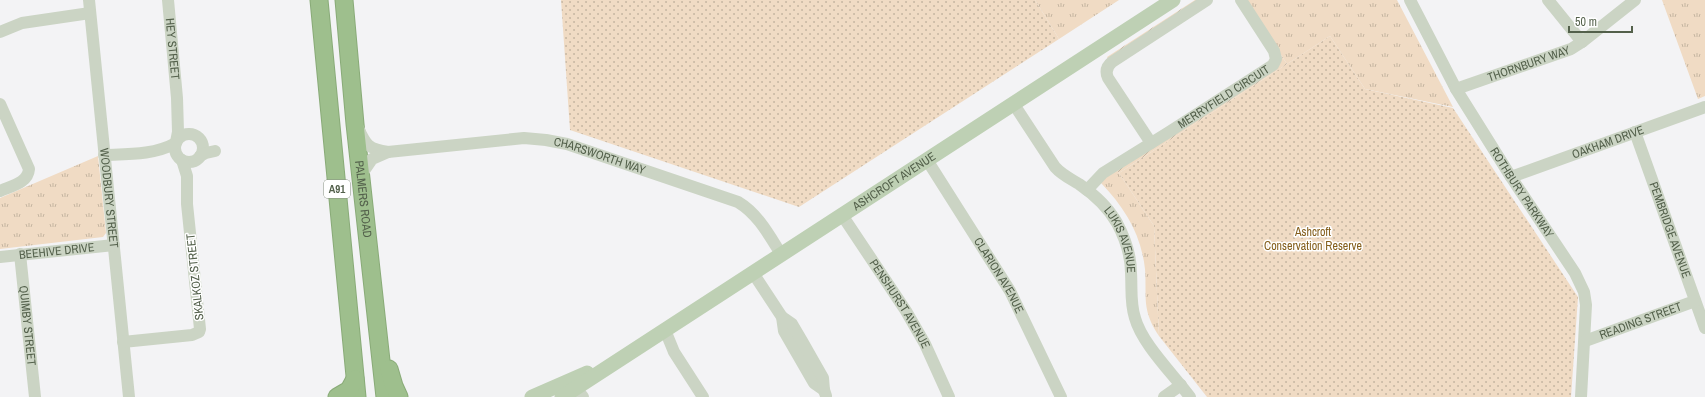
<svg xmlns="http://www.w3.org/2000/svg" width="1705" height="397" viewBox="0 0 1705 397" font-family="'Archivo Narrow',sans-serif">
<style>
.grass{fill:url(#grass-dots)}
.park{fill:url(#park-tufts)}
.garden{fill:url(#garden-furrows)}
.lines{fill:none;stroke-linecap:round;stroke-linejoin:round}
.highway-casing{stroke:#89ab78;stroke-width:19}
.minor{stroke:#cbd4c4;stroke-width:12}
.major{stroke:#bed0b4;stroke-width:15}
.highway{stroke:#9ebf8d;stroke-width:17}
.labels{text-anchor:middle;stroke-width:3;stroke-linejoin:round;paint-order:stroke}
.shield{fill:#fff;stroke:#879081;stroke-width:1}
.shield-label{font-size:11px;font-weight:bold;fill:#53604b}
.street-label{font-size:12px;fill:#53604b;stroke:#fff}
.park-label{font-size:12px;fill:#835d1a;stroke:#fff}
</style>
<defs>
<pattern id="grass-dots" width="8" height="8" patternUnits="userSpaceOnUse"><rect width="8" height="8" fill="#f0dbc4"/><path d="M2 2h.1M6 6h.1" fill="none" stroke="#c5b5a1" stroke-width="1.8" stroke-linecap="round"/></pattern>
<pattern id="park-tufts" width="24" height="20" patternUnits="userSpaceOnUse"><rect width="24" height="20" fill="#f0dbc4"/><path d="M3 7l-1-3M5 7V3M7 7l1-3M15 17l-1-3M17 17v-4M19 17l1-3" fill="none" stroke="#c5b5a1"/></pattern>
<pattern id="garden-furrows" width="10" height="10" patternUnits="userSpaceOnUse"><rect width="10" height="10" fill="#f0dbc4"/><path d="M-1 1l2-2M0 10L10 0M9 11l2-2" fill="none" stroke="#c5b5a1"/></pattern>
</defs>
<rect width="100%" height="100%" fill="#f3f3f5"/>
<path class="grass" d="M561 0H1035L1059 39 799 207 570 130Z
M1330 36 1365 89 1453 108 1578 297 1571 397H1207L1159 336 1154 226 1119 173Z"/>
<path class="park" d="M1035 0H1119L1059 39Z
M1245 0H1397L1453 107 1365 89 1330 36 1287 64Z
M1662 0H1705V96L1698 99Z
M98 156 106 233 103 237 0 249V198Z
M1117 170 1154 226 1159 336C1141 309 1147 297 1145 269 1141 234 1125 208 1101 183L1103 179Z"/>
<path class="garden" d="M1195 0H1201L1108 59 1107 57Z
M1279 52 1287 64 1119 173 1117 170 1278 66Z"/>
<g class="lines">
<defs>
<g id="highway">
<path d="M319 0 357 397"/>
<path id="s16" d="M344 0 355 124 385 397"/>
<path d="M389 369 394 386 399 397"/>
<path d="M337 397 349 390 355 379"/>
</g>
</defs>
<use href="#highway" class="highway-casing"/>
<g class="minor">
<path id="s1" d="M89 0 129 397"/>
<path id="s2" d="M168 0 177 98 178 132 176 142"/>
<path id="s3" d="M1410 0 1456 89 1511 177 1575 273 1584 292 1586 305 1581 397"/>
<path d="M1548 0 1582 42"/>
<path d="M0 32 22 23 90 13"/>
<path id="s4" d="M1456 89 1571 49 1582 42 1635 0"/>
<path id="s5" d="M1013 103 1055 167C1062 175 1071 179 1079 184 1095 195 1108 207 1117 223 1125 238 1131 255 1131 273 1132 288 1130 303 1135 318 1142 344 1174 375 1190 397"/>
<path d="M0 104 29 169C28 183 11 186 0 191"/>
<path id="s6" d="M358 128C366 145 368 149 388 152L524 138 546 140 567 144 738 202C758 214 769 235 781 254"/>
<path id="s7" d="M1635 132 1705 328"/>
<circle cx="189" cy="148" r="14"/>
<path d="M1151 143 1108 78C1105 71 1107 66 1112 62L1207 0"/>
<path d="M104 155C129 154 154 155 176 143"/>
<path d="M200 156 206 153 215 151"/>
<path id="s8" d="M927 160 1010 291 1061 397"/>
<path d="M361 175 372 159 388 152"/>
<path id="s9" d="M1511 177 1705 107"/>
<path id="s10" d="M1087 190 1103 173 1169 132 1273 65 1276 59 1274 51 1241 0"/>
<path id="s11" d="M842 215 906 311 925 344 949 397"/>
<path id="s12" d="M20 254 35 397"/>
<path id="s13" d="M0 257 114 245"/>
<path d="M753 273 782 317 784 331 814 383 824 390"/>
<path d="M782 317 792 324 802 341 823 378 824 390 826 396"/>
<path d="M665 330 674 352 703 397"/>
<path id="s14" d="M1585 341 1695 301"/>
<path d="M123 342 192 335 199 332 200 329 187 204V176L182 160"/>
<path d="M576 388 583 397"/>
<path d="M1164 397 1181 385"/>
</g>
<g class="major">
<path d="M532 397 587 373"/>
<path id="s15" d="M562 397 1173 0"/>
</g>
<use href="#highway" class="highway"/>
</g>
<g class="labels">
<rect class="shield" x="324" y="180" width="26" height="18" rx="3"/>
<g class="shield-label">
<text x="337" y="193">A91</text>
</g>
<g class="street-label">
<text dy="4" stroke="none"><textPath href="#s2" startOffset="49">HEY STREET</textPath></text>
<text dy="4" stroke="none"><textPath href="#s4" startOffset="77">THORNBURY WAY</textPath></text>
<text dy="4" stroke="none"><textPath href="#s10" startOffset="166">MERRYFIELD CIRCUIT</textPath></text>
<text dy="4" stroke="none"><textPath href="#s9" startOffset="103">OAKHAM DRIVE</textPath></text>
<text dy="4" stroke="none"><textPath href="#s6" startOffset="256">CHARSWORTH WAY</textPath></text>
<text dy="4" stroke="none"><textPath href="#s15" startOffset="396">ASHCROFT AVENUE</textPath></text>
<text dy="4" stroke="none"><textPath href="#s3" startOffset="223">ROTHBURY PARKWAY</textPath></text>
<text dy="4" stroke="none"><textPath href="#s1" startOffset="199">WOODBURY STREET</textPath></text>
<text dy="4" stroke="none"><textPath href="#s16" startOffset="200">PALMERS ROAD</textPath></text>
<text dy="4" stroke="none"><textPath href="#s7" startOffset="104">PEMBRIDGE AVENUE</textPath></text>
<text dy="4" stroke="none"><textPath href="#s5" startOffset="178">LUKIS AVENUE</textPath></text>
<text dy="4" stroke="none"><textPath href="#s13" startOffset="57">BEEHIVE DRIVE</textPath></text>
<text dy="4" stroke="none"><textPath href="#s8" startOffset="136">CLARION AVENUE</textPath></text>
<text transform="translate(195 277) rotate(-96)" y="4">SKALKOZ STREET</text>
<text dy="4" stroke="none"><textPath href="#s11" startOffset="106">PENSHURST AVENUE</textPath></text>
<text dy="4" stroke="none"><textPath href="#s14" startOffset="59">READING STREET</textPath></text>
<text dy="4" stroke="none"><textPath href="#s12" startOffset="72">QUIMBY STREET</textPath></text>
</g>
<g class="park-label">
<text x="1313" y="236">Ashcroft<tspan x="1313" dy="14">Conservation Reserve</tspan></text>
</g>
</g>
<path d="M1569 26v6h63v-6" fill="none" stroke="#53604b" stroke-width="2"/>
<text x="1575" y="26" font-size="12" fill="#53604b" stroke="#ffffff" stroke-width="3" paint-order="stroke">50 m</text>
</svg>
